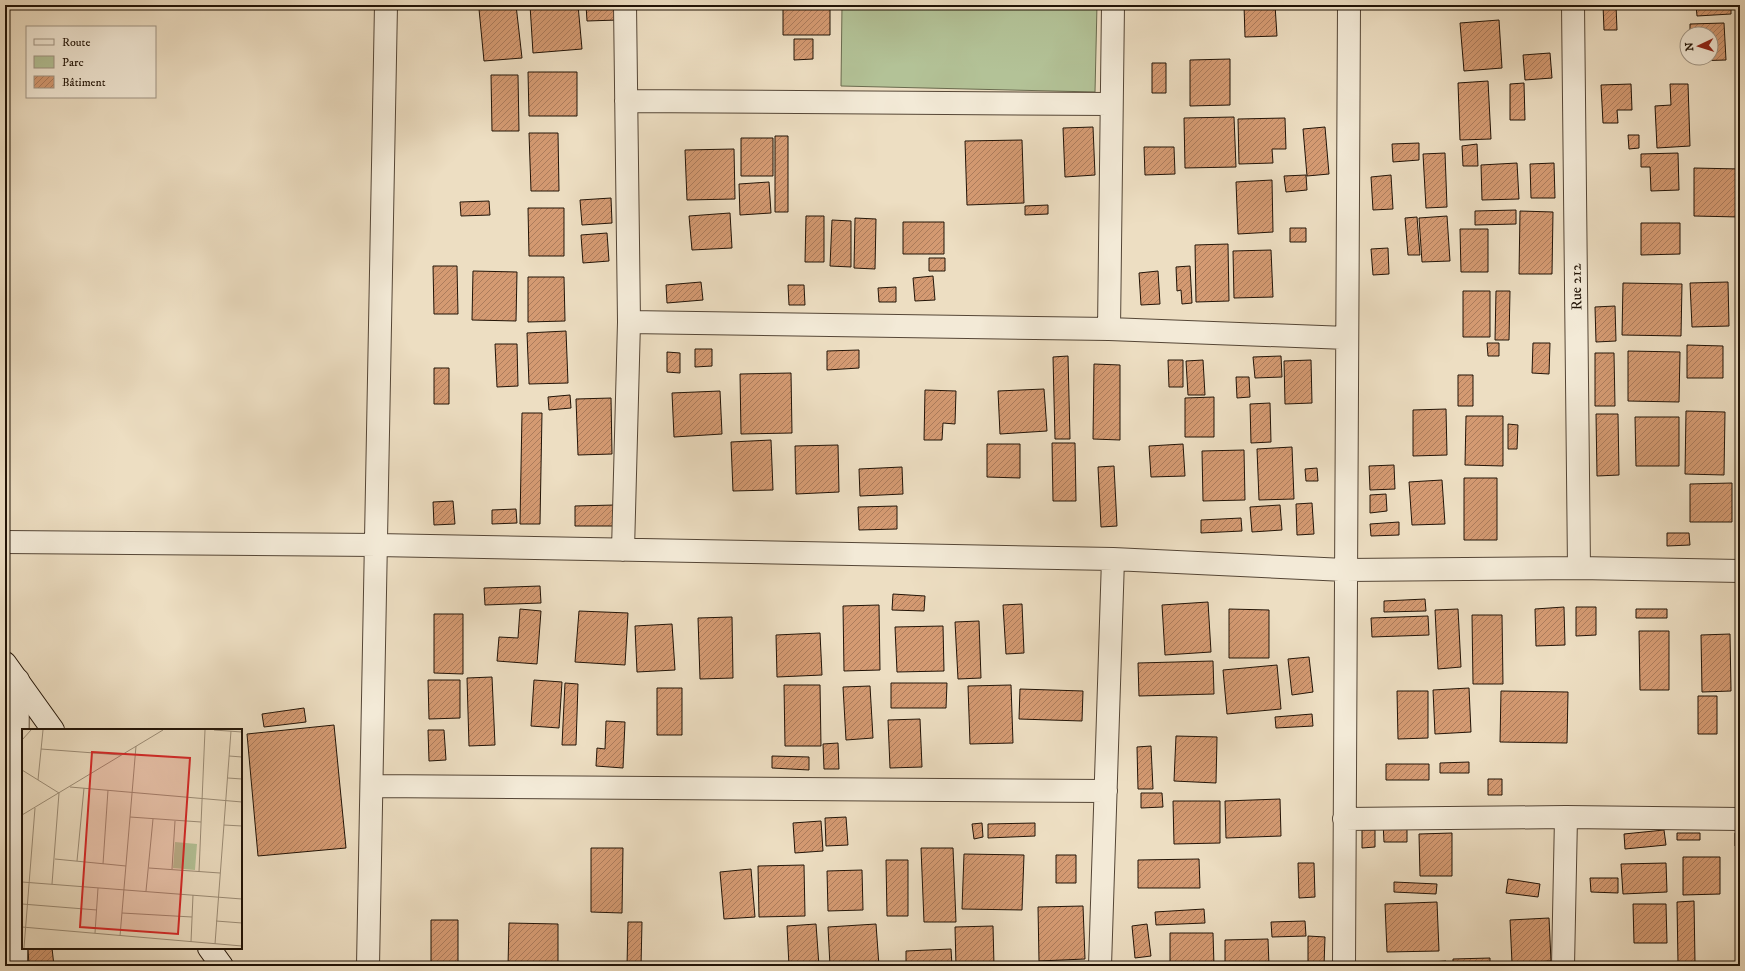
<svg xmlns="http://www.w3.org/2000/svg" width="1745" height="971" viewBox="0 0 1745 971" font-family="'IM FELL DW Pica',serif">
<style>
.green{fill:#b3c297;stroke:#6a6b4f}
.building{fill:url(#building-hatch);stroke:#221407}
.lines{fill:none;stroke-linecap:round;stroke-linejoin:round}
.street-casing{stroke:#554636;stroke-width:24}
.secondary-casing{stroke:#221407;stroke-width:24}
.street{stroke:#f3ead7;stroke-width:22}
.secondary{stroke:#f3ead7;stroke-width:22}
.labels{text-anchor:middle;stroke-width:3;stroke-linejoin:round;paint-order:stroke}
.street-label{font-size:15px;fill:#221407;stroke:#f3ead7}
.inset-road{fill:none;stroke:#9c8d77;stroke-width:1}
.view{fill:#d62828;fill-opacity:0.15;stroke:#d62828;stroke-width:2}
.inset-edge{fill:none;stroke:#221407;stroke-width:2}
</style>
<defs>
<pattern id="building-hatch" width="6" height="6" patternUnits="userSpaceOnUse"><rect width="6" height="6" fill="#d49a72"/><path d="M-1 1l2-2M0 6l6-6M5 7l2-2" fill="none" stroke="#ac7c5c"/></pattern>
</defs>
<rect width="100%" height="100%" fill="#eddec2"/>
<filter id="stains"><feTurbulence type="fractalNoise" baseFrequency=".005" numOctaves="4"/><feColorMatrix values="0 0 0 0 .2 0 0 0 0 .09 0 0 0 0 .02 0 0 0 .5 -.17"/></filter>
<radialGradient id="worn" r=".72"><stop offset=".6" stop-color="#630" stop-opacity="0"/><stop offset="1" stop-color="#630" stop-opacity=".3"/></radialGradient>
<path class="green" d="M842 5H1097L1095 92 841 86Z"/>
<path class="building" d="M516 5 522 58 484 61 479 9Z
M530 5H578L582 49 533 53Z
M586 5H617L618 20 587 21Z
M783 5H830V35H783Z
M1244 5H1275L1277 36 1245 37Z
M1603 5H1616L1617 30H1604Z
M1696 5H1731V14L1697 16Z
M1499 20 1502 68 1464 71 1460 23Z
M1724 23 1726 60 1691 61V58H1711V34H1690V24Z
M794 39H813V59L794 60Z
M1550 53 1552 78 1525 80 1523 55Z
M1230 59V105L1190 106V60Z
M1152 63H1166V93H1152Z
M528 72H577V116H529Z
M491 75H518L519 131H492Z
M1488 81 1491 139 1460 140 1458 83Z
M1524 83 1525 120H1510V84Z
M1631 84 1632 110H1617L1618 123H1603L1601 85Z
M1670 84H1688L1690 146 1657 148 1655 106 1671 105Z
M1234 117 1236 167 1185 168 1184 118Z
M1285 118 1286 149H1272L1273 163 1239 164 1238 119Z
M1093 127 1095 175 1065 177 1063 128Z
M1325 127 1329 174 1307 176 1303 129Z
M529 133H558L559 191H531Z
M1628 135H1639V148L1629 149Z
M775 136H788V212H775Z
M741 138H773V176H741Z
M1022 140 1024 203 967 205 965 141Z
M1419 143V160L1393 162 1392 144Z
M1477 144 1478 166H1463L1462 146Z
M1144 147H1174L1175 174 1145 175Z
M734 149 735 199 687 200 685 150Z
M1445 153 1447 207 1426 208 1423 154Z
M1678 153 1679 190 1651 191 1650 167H1641V154Z
M1517 163 1519 199 1482 200 1481 165Z
M1554 163 1555 198H1531L1530 164Z
M1694 168 1740 169V217L1694 216Z
M1306 175 1307 190 1286 192 1284 176Z
M1391 175 1393 209 1373 210 1371 177Z
M1272 180 1273 232 1238 234 1236 182Z
M769 182 771 213 740 215 739 184Z
M611 198 612 223 582 225 580 200Z
M489 201 490 215 461 216 460 202Z
M1048 205V214L1025 215V206Z
M528 208H564V256H529Z
M1516 210V224L1475 225V211Z
M1520 211 1553 212 1552 274H1519Z
M730 213 732 248 692 250 689 216Z
M806 216H824V262H805Z
M1447 216 1450 261 1422 262 1419 218Z
M1417 217 1420 255H1408L1405 218Z
M855 218 876 219 875 269 854 268Z
M832 220 851 221V267L830 266Z
M903 222H944V254H903Z
M1641 223H1680V254L1641 255Z
M1290 228H1306V242H1290Z
M1460 229H1488V272H1461Z
M607 233 609 261 583 263 581 235Z
M1228 244 1229 301 1196 302 1195 245Z
M1388 248 1389 274 1373 275 1371 249Z
M1271 250 1273 297 1234 298 1233 251Z
M929 258H945V271H929Z
M433 266H457L458 314H434Z
M1190 266 1192 303 1182 304 1181 290 1177 291 1176 267Z
M473 271 517 272 516 321 472 320Z
M1158 271 1160 304 1141 305 1139 273Z
M933 276 935 300 915 301 913 278Z
M528 277H564L565 321 528 322Z
M701 282 703 300 667 303 666 285Z
M1728 282 1729 326 1692 327 1690 283Z
M1623 283 1682 284 1681 336 1622 335Z
M788 285H804L805 305H789Z
M896 287V302H879L878 288Z
M1463 291H1490V337H1463Z
M1496 291H1510L1509 340H1495Z
M1615 306 1616 341 1596 342 1595 307Z
M566 331 568 383 529 384 527 333Z
M1487 343H1499V356H1488Z
M1533 343H1550L1549 374 1532 373Z
M495 344H517L518 386 497 387Z
M1687 345 1723 346V378H1687Z
M695 349H712V366L695 367Z
M859 350V368L827 370V351Z
M1628 351 1680 352 1679 402 1628 401Z
M667 352 680 353V373L667 372Z
M1595 353H1614L1615 406H1595Z
M1068 356 1070 439H1055L1053 357Z
M1281 356 1282 377 1255 378 1253 357Z
M1168 360H1183V387H1169Z
M1203 360 1205 395H1188L1186 361Z
M1311 360 1312 403 1285 404 1284 361Z
M1094 364 1120 365V440L1093 439Z
M434 368H449V404H434Z
M791 373 792 433 741 434 740 374Z
M1458 375H1473V406H1458Z
M1236 377H1249L1250 397 1237 398Z
M1044 389 1047 431 1000 434 998 391Z
M925 390 956 391 955 424 943 423 942 440H924Z
M720 391 722 434 674 437 672 393Z
M570 395 571 408 549 410 548 397Z
M1214 397V437H1185V398Z
M611 398 612 454 578 455 576 399Z
M1270 403 1271 442 1251 443 1250 404Z
M1446 409 1447 455 1413 456V410Z
M1686 411 1725 412 1724 475 1685 474Z
M522 413H542L540 524H520Z
M1596 414H1618L1619 475 1597 476Z
M1466 416H1503V466L1465 465Z
M1635 417H1679V466H1636Z
M1508 424 1518 425 1517 449H1508Z
M771 440 773 490 733 491 731 442Z
M1052 443H1075L1076 501H1053Z
M987 444H1020V478L987 477Z
M1183 444 1185 476 1151 477 1149 446Z
M838 445 839 492 796 494 795 446Z
M1292 447 1294 499 1259 500 1257 449Z
M1244 450 1245 500 1203 501 1202 451Z
M1394 465 1395 489 1370 490 1369 466Z
M1114 466 1117 526 1101 527 1098 467Z
M902 467 903 494 860 496 859 469Z
M1317 468 1318 481H1306L1305 469Z
M1464 478H1497V540H1464Z
M1442 480 1445 524 1412 525 1409 482Z
M1732 483V522H1690V484Z
M1386 494 1387 511 1370 513V495Z
M453 501 455 524 434 525 433 502Z
M1312 503 1314 534 1297 535 1296 504Z
M614 505V526H575V506Z
M1280 505 1282 530 1252 532 1250 507Z
M897 506V529L859 530 858 507Z
M516 509 517 523 492 524V510Z
M1241 518 1242 531 1201 533V520Z
M1399 522V535L1371 536 1370 524Z
M1667 533H1689L1690 545 1667 546Z
M540 586 541 603 485 605 484 588Z
M893 594 925 596 924 611 892 610Z
M1425 599 1426 611 1384 612V601Z
M1208 602 1211 652 1165 655 1162 605Z
M1022 604 1024 653 1006 654 1003 605Z
M879 605 880 670 844 671 843 606Z
M1564 607 1565 645 1536 646 1535 609Z
M1576 607H1596V635L1576 636Z
M520 609 541 611 537 664 497 661 499 637 518 638Z
M1229 609 1269 610V658H1229Z
M1458 609 1461 667 1438 669 1435 610Z
M1636 609H1667V618H1636Z
M579 611 628 613 625 665 575 662Z
M434 614H463V674L434 673Z
M1472 615H1502L1503 684H1473Z
M1428 616 1429 635 1372 637 1371 618Z
M732 617 733 678 700 679 698 618Z
M979 621 981 678 958 679 955 622Z
M672 624 675 670 637 672 635 626Z
M943 626 944 671 897 672 895 627Z
M1639 631H1669V690H1640Z
M820 633 822 675 777 677 776 635Z
M1730 634 1731 691 1702 692 1701 635Z
M1309 657 1313 692 1292 695 1288 659Z
M1213 661 1214 694 1139 696 1138 663Z
M1277 665 1281 709 1227 714 1223 670Z
M492 677 495 745 469 746 467 678Z
M428 680H460V718L429 719Z
M534 680 562 682 559 728 531 726Z
M565 683 578 684 576 745H562Z
M891 683H947L946 708H891Z
M784 685H820L821 746H785Z
M1011 685 1013 743 970 744 968 686Z
M870 686 873 738 846 740 843 687Z
M657 688H682V735H657Z
M1469 688 1471 732 1435 734 1433 690Z
M1020 689 1083 691 1082 721 1019 719Z
M1397 691H1428V738L1398 739Z
M1501 691 1568 692 1567 743 1500 742Z
M1698 696H1717V734H1698Z
M304 708 306 722 264 727 262 714Z
M1312 714 1313 726 1276 728 1275 717Z
M920 719 922 767 890 768 888 720Z
M606 721 625 722 623 768 596 766 597 748 605 749Z
M334 725 346 848 258 856 247 734Z
M428 730H444L446 760 429 761Z
M1176 736 1217 737 1216 783 1174 781Z
M838 743 839 769H824L823 744Z
M1151 746 1153 789H1138L1137 747Z
M772 756 809 757V770L772 768Z
M1469 762V773H1440V763Z
M1386 764H1429V780H1386Z
M1488 779H1502V795H1488Z
M1141 793H1162L1163 807 1141 808Z
M1280 799 1281 836 1226 838 1225 801Z
M1173 801H1220V843L1174 844Z
M846 817 848 845 826 846 825 818Z
M821 821 823 851 795 853 793 823Z
M1383 822H1407V842H1384Z
M982 823 983 837 974 839 972 824Z
M1035 823V836L988 838V824Z
M1362 830H1375V847L1362 848Z
M1664 830 1666 845 1625 849 1624 834Z
M1452 833V876H1420L1419 834Z
M1677 833H1700V840H1677Z
M1735 833H1740V846H1735Z
M591 848H623L622 913 591 912Z
M921 848H953L956 922H924Z
M964 854 1024 855 1022 910 962 909Z
M1056 855H1076V883H1056Z
M1683 857H1720V894L1683 895Z
M1199 859 1200 888H1138V860Z
M886 860H908V916H887Z
M1298 863H1314L1315 897 1299 898Z
M1666 863 1667 892 1623 894 1621 864Z
M804 865 805 916 759 917 758 866Z
M751 869 755 917 724 919 720 872Z
M862 870 863 910 828 911 827 871Z
M1590 878H1618V893L1591 892Z
M1508 879 1540 884 1538 897 1506 893Z
M1394 882 1437 884 1436 894 1394 892Z
M1694 901 1695 963H1678L1677 902Z
M1437 902 1439 951 1387 952 1385 904Z
M1633 904H1666L1667 943H1634Z
M1083 906 1085 959 1039 961 1038 907Z
M1204 909 1205 923 1156 925 1155 912Z
M1549 918 1551 961 1512 963 1510 920Z
M431 920H458V966H431Z
M1305 921 1306 936 1272 937 1271 922Z
M628 922H642L641 966H627Z
M509 923 558 924V966H508Z
M816 924 819 966H789L787 926Z
M876 924 879 966H830L828 927Z
M1147 924 1151 956 1135 958 1132 926Z
M993 926 994 966H956L955 927Z
M1170 933H1213L1214 966H1170Z
M1308 936 1325 937 1324 966H1308Z
M1268 939 1269 966H1225V940Z
M28 948H52L54 966H29Z
M951 949 952 966H906V951Z
M1490 958V966H1453V959Z
M1446 961V966H1417V963Z
M1363 964H1398V966H1363Z"/>
<g class="lines">
<defs>
<path id="street" d="M1573 5 1579 568
M626 101 1111 104
M629 322 1109 329 1347 338
M1109 329 1113 5
M5 542 377 545 1113 559 1345 570 1579 568 1740 571
M623 550 629 322 625 5
M372 786 1106 791
M1344 819 1566 817 1740 819
M16 966 18 680
M368 966 386 5
M1100 966 1113 559
M1344 966 1349 5
M1563 966 1566 817"/>
<path id="secondary" d="M5 663 53 730
M209 948 222 966"/>
</defs>
<use href="#street" class="street-casing"/>
<use href="#secondary" class="secondary-casing"/>
<use href="#street" class="street"/>
<use href="#secondary" class="secondary"/>
</g>
<g class="labels">
<g class="street-label">
<text transform="translate(1576 287) rotate(-91)" y="5">Rue 212</text>
</g>
</g>
<g transform="translate(22 729)">
<rect width="220" height="220" fill="#eddec2"/>
<path d="M153 113 175 115 173 141 151 139Z" fill="#b3c297"/>
<path class="inset-road" d="M192 1 220 3M0 11 9 1M19 20 99 26M207 27 220 28M0 41 37 64 30 155M206 49 220 50M16 51 21 1M48 58 220 73M0 86 141 1M108 88 179 93M202 96 220 97M33 130 104 137M55 132 62 59M81 135 86 61M127 139 198 144M150 140 153 92M177 143 183 1M0 153 220 170M124 162 131 90M0 175 75 181M100 184 170 188M194 192 220 194M0 198 220 217M73 204 76 159M98 207 114 17M169 213 171 166M193 215 209 2M2 219 13 79"/>
<path class="view" d="M70 23 168 29 156 205 58 198Z"/>
<rect width="220" height="220" class="inset-edge"/>
</g>
<rect width="1745" height="971" fill="none" stroke="#eddec2" stroke-width="20"/>
<rect x="6" y="6" width="1733" height="959" fill="none" stroke="#221407" stroke-width="2"/>
<rect x="10" y="10" width="1725" height="951" fill="none" stroke="#221407"/>
<rect x="26" y="26" width="130" height="72" fill="#f3ead7" stroke="#9f9484"/>
<rect x="34" y="39" width="20" height="6" fill="#f3ead7" stroke="#9f9484"/>
<text x="62" y="46" font-size="12" fill="#221407">Route</text>
<rect x="34" y="56" width="20" height="12" fill="#b3c297" stroke="#9f9484"/>
<text x="62" y="66" font-size="12" fill="#221407">Parc</text>
<rect x="34" y="76" width="20" height="12" fill="url(#building-hatch)" stroke="#9f9484"/>
<text x="62" y="86" font-size="12" fill="#221407">Bâtiment</text>
<g transform="translate(1699 46) rotate(266)"><circle r="19" fill="#f3ead7" stroke="#9f9484"/>
<path d="M0-3L7 15L0 10L-7 15Z" fill="#8f2418"/>
<text y="-6" font-size="11" font-weight="bold" text-anchor="middle" fill="#221407">N</text>
</g>
<rect width="100%" height="100%" filter="url(#stains)"/>
<rect width="100%" height="100%" fill="url(#worn)"/>
</svg>
